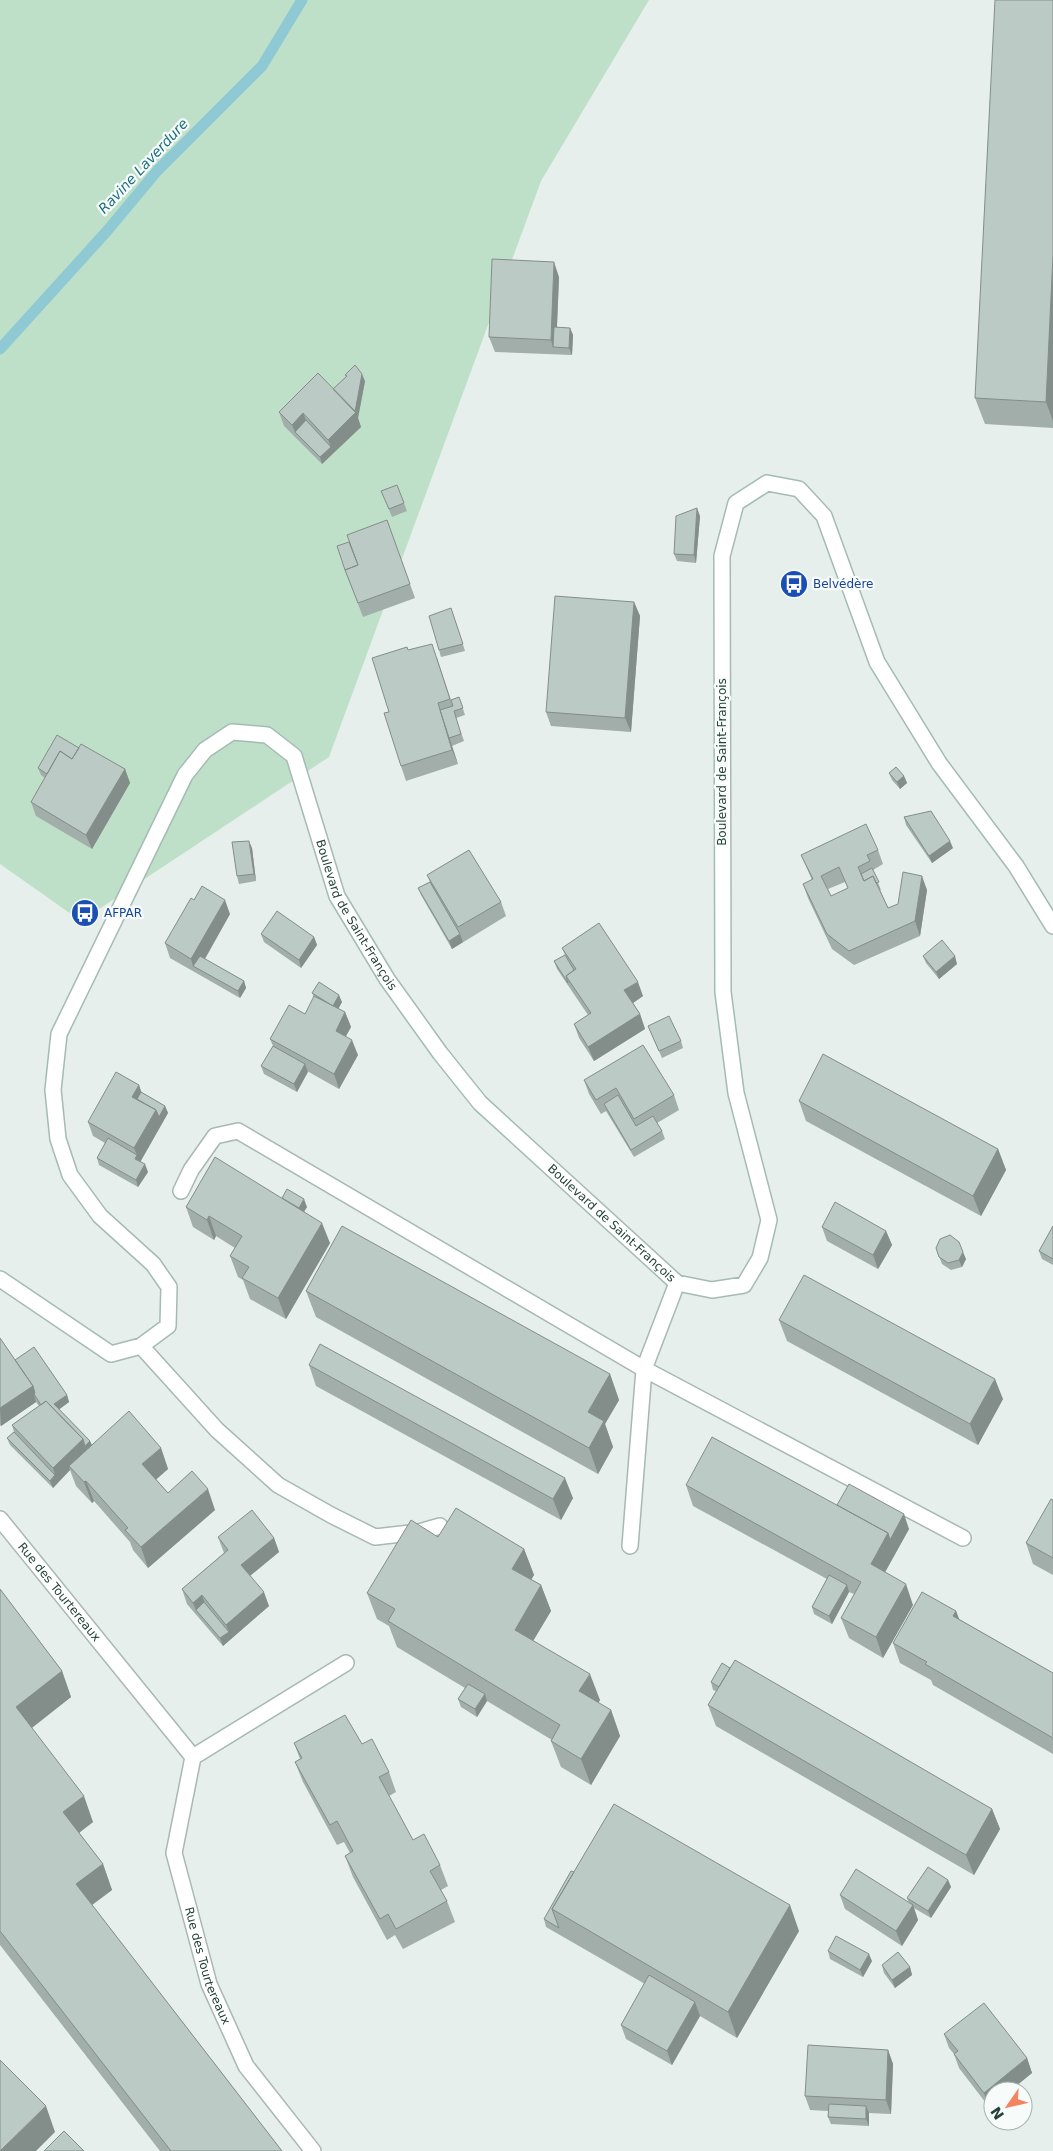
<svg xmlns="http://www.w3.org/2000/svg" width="1053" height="2151" viewBox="0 0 1053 2151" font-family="'DejaVu Sans',sans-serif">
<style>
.green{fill:#bfe0c8}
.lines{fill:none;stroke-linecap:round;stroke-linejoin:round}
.stream{stroke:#8ec9d4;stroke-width:11}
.service-casing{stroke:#a8b8b2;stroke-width:18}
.minor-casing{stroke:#a8b8b2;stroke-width:18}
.secondary-casing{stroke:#a4bbb3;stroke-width:18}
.service{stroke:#fff;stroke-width:15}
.minor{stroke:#fff;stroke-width:15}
.secondary{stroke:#fff;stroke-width:15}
.wall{fill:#a1aea9;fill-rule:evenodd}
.shaded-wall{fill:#838d89}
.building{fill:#bbcac4;stroke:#838d89;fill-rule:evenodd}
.labels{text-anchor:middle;stroke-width:4.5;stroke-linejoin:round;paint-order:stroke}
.transit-label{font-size:12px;fill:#164399;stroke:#f7fbf9;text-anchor:start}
.street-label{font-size:12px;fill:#24423a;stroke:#f7fbf9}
.water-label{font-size:14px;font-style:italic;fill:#1c6f80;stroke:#f7fbf9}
</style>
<rect width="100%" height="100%" fill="#e6efeb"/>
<path class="green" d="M0 0H649L541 181 329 757 81 921 0 864Z"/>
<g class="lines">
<path class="stream" d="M0 349 107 231 157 171 262 66 302 0"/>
<defs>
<path id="service" d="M181 1191 191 1170 215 1136 238 1131 644 1369 963 1538
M141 1346 217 1430 278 1485 331 1515 375 1537 419 1532 440 1526
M630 1546 644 1369 677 1283"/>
<g id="minor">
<path id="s1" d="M0 1519 193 1757 174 1853 209 1984 246 2066 313 2151"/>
<path d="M193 1757 346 1663"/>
</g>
<g id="secondary">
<path id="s2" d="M0 1279 111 1354 141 1346 168 1326 169 1287 153 1264 100 1216 70 1175 58 1139 53 1090 59 1034 185 775 205 750 232 732 267 735 294 756 337 896 387 979 440 1053 480 1103 677 1283 712 1290 744 1285 760 1258 769 1220 736 1093 723 992 722 556 736 503 767 483 799 489 824 516 877 662 939 763 1016 866 1053 926"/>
</g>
</defs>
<use href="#service" class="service-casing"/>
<use href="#minor" class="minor-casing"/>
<use href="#secondary" class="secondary-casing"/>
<use href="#service" class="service"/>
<use href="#minor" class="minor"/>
<use href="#secondary" class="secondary"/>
</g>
<path class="wall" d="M1053 0V428L985 424 975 398Z
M559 277 557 328H570L573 335 572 355 495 352 489 337Z
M345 375 365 381 358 418 361 427 322 464 284 426 279 412 333 389 346 377Z
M397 485 407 511 392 517 381 491Z
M700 516 696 563 677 561 674 554Z
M387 520 415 598 363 617 345 570 349 542Z
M634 602 640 616 631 732 551 726 546 712Z
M451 608 465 651 441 657 439 650Z
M408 650 437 658 451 700 459 697 465 715 456 718 464 741 452 746 458 764 406 781 401 766 389 712Z
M79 748 125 769 130 783 92 849 36 816 31 802 45 778 41 775 38 768Z
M889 773 904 776 907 783 900 789 892 780Z
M904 817 953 848 932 863 906 825Z
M252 848 256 881 239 884 237 876Z
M878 850 883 864 873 870 881 890H880L888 908 898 904 927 890 920 936 854 965 832 949 808 898 803 884 812 880 801 855ZM845 882 848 889 831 896 828 889Z
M427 875 501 902 506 916 452 949 421 895 418 888 430 882Z
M230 914 205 959 244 981 246 988 240 998 170 958 165 943Z
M261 934 314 937 317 945 301 968 264 942Z
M562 948 643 996 633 1003 640 1014 645 1029 594 1061 579 1038 574 1024 588 1015 557 969 554 961 565 955Z
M923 956 957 964 939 979 926 963Z
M312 993 342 1002 338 1009 345 1012 351 1027 346 1036 358 1055 339 1089 307 1071 297 1092 264 1074 261 1066 273 1046 270 1039 305 1014 314 997Z
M648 1026 681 1041 683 1048 662 1058Z
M584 1080 674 1095 679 1110 657 1123 662 1131 665 1139 634 1157 606 1111 601 1114 589 1094Z
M139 1085 141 1092 165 1106 168 1113 140 1162 148 1172 138 1187 99 1165 97 1158 105 1143 93 1136 88 1122Z
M799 1101 998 1149 1006 1170 981 1216 806 1121Z
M282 1198 307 1207 304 1211 330 1243 286 1319 250 1299 243 1280 238 1277 230 1256 235 1248 216 1236 214 1240 193 1227 186 1207Z
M1053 1226V1265L1042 1259 1039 1251Z
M822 1227 886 1231 892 1245 878 1269 827 1241Z
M936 1248 966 1259 962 1267 951 1270 942 1264Z
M306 1291 610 1374 619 1400 605 1424 613 1447 598 1474 316 1317Z
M779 1320 1003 1399 978 1445 787 1341Z
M0 1338 15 1360 67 1395 69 1402 59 1409 90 1441 92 1445 161 1448 168 1469 156 1479 168 1493 215 1510 148 1568 133 1550 130 1542 94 1501 92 1503 76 1486 70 1470 53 1488 10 1445 7 1438 14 1432 12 1425 39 1406 36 1402 1 1426 0 1425Z
M309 1365 573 1498 561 1520 316 1386Z
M686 1485 837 1505 909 1529 885 1572 913 1605 883 1658 849 1638 841 1618 854 1594 849 1592 832 1624 814 1614 812 1607 827 1579 693 1506Z
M1053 1500V1575L1033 1564 1026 1543Z
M218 1537 274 1538 279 1552 250 1576 269 1606 231 1639 223 1646 187 1604 182 1589 224 1553Z
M438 1537 524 1549 534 1575 531 1579 541 1585 551 1611 533 1641 600 1700 598 1703 611 1710 620 1736 591 1785 561 1767 551 1741 552 1740 487 1701 477 1717 461 1707 458 1699 465 1688 397 1647 389 1626 377 1619 367 1593Z
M0 1589 62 1671 71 1697 32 1728 93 1822 79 1833 103 1864 112 1890 92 1905 282 2151H160L0 1945Z
M956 1611 959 1619 1053 1673V1754L933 1685 931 1680 900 1663 893 1643Z
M730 1668 992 1809 1000 1829 974 1875 716 1726 708 1705 716 1691 713 1690 711 1682Z
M294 1743 362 1744 389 1772 396 1792 389 1796 413 1840 440 1865 448 1886 441 1890 447 1901 455 1922 403 1949 395 1935 387 1940 353 1877 345 1856 350 1853 344 1842 337 1845 303 1782 295 1762 300 1759Z
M574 1872 799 1931 737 2038 700 2016 672 2065 626 2039 621 2025 645 1984 546 1927 544 1919Z
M948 1880 951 1887 931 1918 914 1908 918 1920 902 1946 845 1909 840 1895 909 1903 907 1898Z
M828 1951 872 1961 863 1977 830 1959Z
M882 1965 910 1967 912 1975 895 1988 884 1973Z
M944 2034 1027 2058 1032 2073 1010 2091H993L989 2107 959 2068 954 2054 949 2048Z
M888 2050 893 2064 891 2114 869 2113V2126L831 2124 828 2117V2111L810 2110 805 2096Z"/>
<path class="shaded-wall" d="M1053 255V421L1046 402Z
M554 262 559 277 556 347H553L551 340Z
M570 328 573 335 572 355 569 348Z
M362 374 365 381 358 418 361 427 322 464 320 457 331 447 328 440Z
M303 413 309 428 295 432 292 425Z
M697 508 700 516 696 563 694 555Z
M634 602 640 616 631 732 625 718Z
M438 703 452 746 458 764 452 750Z
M125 769 130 783 92 849 86 835Z
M904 776 907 783 900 789 897 782Z
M249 841 252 848 256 881 254 874Z
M950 841 953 848 932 863 929 856Z
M922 876 927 890 920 936 915 921Z
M225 900 230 914 199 969 193 966 191 959Z
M460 934 463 942 452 949 449 941Z
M314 937 317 945 301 968 299 960Z
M955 956 957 964 939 979 936 972Z
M244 981 246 988 240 998 238 991Z
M638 982 643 996 630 1005 624 990Z
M339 995 342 1002 336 1013 333 1006Z
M345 1012 351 1027 341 1045 336 1031Z
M640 1014 645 1029 594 1061 588 1047Z
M352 1040 358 1055 339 1089 334 1074Z
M305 1064 308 1072 297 1092 294 1084Z
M139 1085 144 1100 140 1106 132 1097Z
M165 1106 168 1113 138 1166 135 1159 137 1155 134 1148 156 1110Z
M998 1149 1006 1170 981 1216 973 1196Z
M145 1164 148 1172 138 1187 136 1180Z
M304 1199 307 1207 297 1223 294 1216Z
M209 1216 216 1236 214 1240 207 1220Z
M322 1223 330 1243 286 1319 278 1298Z
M886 1231 892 1245 878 1269 873 1255Z
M963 1252 966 1259 962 1267 959 1260Z
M610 1374 619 1400 605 1424 613 1447 598 1474 589 1448 588 1412Z
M995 1379 1003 1399 978 1445 970 1424Z
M33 1386 38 1400 34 1394 36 1402 1 1426 0 1408Z
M67 1395 69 1402 57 1411 54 1404Z
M83 1439 90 1441 93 1448 69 1466 70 1470 53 1488 50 1481 55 1475 53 1468Z
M161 1448 168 1469 150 1485 142 1464Z
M565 1478 573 1498 561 1520 553 1499Z
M86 1481 94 1501 92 1503 84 1482Z
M208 1489 215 1510 148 1568 141 1547Z
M904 1514 909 1529 878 1585 871 1564 888 1533Z
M274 1538 279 1552 246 1579 241 1565Z
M524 1549 534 1575 522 1595 512 1569Z
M906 1584 913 1605 883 1658 876 1637Z
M541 1585 551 1611 524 1656 515 1630Z
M847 1585 849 1592 832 1624 829 1616Z
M264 1592 269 1606 231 1639 223 1646 220 1638 229 1632 226 1625Z
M202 1595 207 1609 196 1610 193 1603Z
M956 1611 964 1632 953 1616Z
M62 1671 71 1697 25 1733 16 1707Z
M590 1674 600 1700 589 1717 579 1691Z
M485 1694 487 1701 477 1717 475 1709Z
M611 1710 620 1736 591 1785 581 1759Z
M84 1796 93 1822 72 1838 63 1812Z
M992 1809 1000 1829 974 1875 966 1855Z
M103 1864 112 1890 85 1910 76 1884Z
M948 1880 951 1887 931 1918 928 1911Z
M790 1905 799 1931 737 2038 728 2012Z
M913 1905 918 1920 902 1946 896 1931Z
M869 1954 872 1961 863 1977 860 1970Z
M910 1967 912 1975 895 1988 892 1980Z
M695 2002 700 2016 672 2065 667 2051Z
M888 2050 893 2064 891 2114 886 2100Z
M1027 2058 1032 2073 1010 2091H993V2104L989 2107 984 2093Z
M46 2106 55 2132 36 2151H0Z
M866 2106 869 2113V2126L866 2119Z"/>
<path class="building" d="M995 0H1053V255L1046 402 975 398Z
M492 259 554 262 551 340 489 337Z
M554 327 570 328 569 348 553 347Z
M355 365 362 374 355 412 333 389 347 376 345 375Z
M318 373 356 412 328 440 303 413 292 425 279 412Z
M306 420 331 447 320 457 295 432Z
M397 485 404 503 389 509 381 491Z
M697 508 694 555 674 554 676 516Z
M387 520 410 584 358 603 345 570 358 565 347 535Z
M349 542 358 565 345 570 337 546Z
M555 596 634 602 625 718 546 712Z
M451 608 463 644 439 650 429 616Z
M432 644 450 699 438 703 452 750 401 766 384 713 389 712 372 658 407 647 408 650Z
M459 697 463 708 454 711 461 734 449 738 440 710 453 706 451 700Z
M57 735 79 748 72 759 60 751 47 774 38 768Z
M81 744 125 769 86 835 31 802 60 751 72 759Z
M896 767 904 776 897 782 889 773Z
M931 811 950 841 929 856 904 817Z
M866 824 878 850 867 855 870 861 858 867 864 881 873 876 888 908 898 904 903 872 922 876 915 921 849 951 827 934 803 884 813 879 801 855ZM839 867 848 888 831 896 821 876Z
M249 841 254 874 237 876 232 842Z
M469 850 501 902 458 927 427 875Z
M872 868 879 882 876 883 873 876 864 881 861 874Z
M430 882 460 934 449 941 418 888Z
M202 886 225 900 191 959 165 943 191 898 194 900Z
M277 911 314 937 299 960 261 934Z
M599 923 638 982 624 990 640 1014 588 1047 574 1024 591 1013 566 976 576 969 562 948Z
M942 940 955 956 936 972 923 956Z
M565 955 574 970 566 976 568 983 554 961Z
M200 956 244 981 238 991 193 966Z
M319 982 339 995 333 1006 312 993Z
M314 996 345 1012 336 1031 352 1040 334 1074 270 1039 289 1005 305 1014Z
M669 1016 681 1041 659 1051 648 1026Z
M643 1045 674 1095 634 1119 616 1088 596 1100 584 1080Z
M273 1046 305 1064 294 1084 261 1066Z
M823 1054 998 1149 973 1196 799 1101Z
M116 1072 139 1085 132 1097 156 1110 134 1148 88 1122Z
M141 1092 165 1106 159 1117 156 1110 137 1099Z
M618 1095 636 1126 653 1116 662 1131 631 1150 604 1104Z
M108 1138 137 1155 135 1159 145 1164 136 1180 97 1158Z
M215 1157 322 1223 278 1298 242 1278 249 1267 230 1256 242 1236 209 1216 207 1220 186 1207Z
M287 1189 304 1199 299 1208 282 1198Z
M835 1202 886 1231 873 1255 822 1227Z
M342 1226 610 1374 588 1412 604 1421 589 1448 306 1291Z
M1053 1226V1259L1039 1251Z
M950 1235 959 1242 963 1252 959 1260 948 1263 939 1257 936 1248 940 1239Z
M804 1275 995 1379 970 1424 779 1320Z
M0 1338 33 1386 0 1408Z
M320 1344 565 1478 553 1499 309 1365Z
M34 1347 67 1395 54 1404 90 1441 85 1446 83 1439 46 1401 41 1405 34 1394 35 1393 33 1386 15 1360Z
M46 1401 83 1439 53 1468 12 1425Z
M129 1411 161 1448 142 1464 168 1493 192 1471 208 1489 141 1547 125 1530 128 1528 86 1481 84 1482 69 1466Z
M14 1432 55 1475 50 1481 7 1438Z
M712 1437 888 1533 871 1564 906 1584 876 1637 841 1618 861 1582 686 1485Z
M849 1484 904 1514 890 1540 888 1533 837 1505Z
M1051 1499 1053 1500V1558L1026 1543Z
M456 1508 524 1549 512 1569 541 1585 515 1630 590 1674 579 1691 611 1710 581 1759 551 1741 560 1725 388 1621 395 1609 367 1593 411 1520 438 1537Z
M252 1510 274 1538 241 1565 264 1592 226 1625 202 1595 193 1603 182 1589 228 1550 218 1537Z
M829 1575 847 1585 829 1616 812 1607Z
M0 1589 62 1671 16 1707 84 1796 63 1812 103 1864 76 1884 282 2151H171L0 1931Z
M922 1592 956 1611 953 1616 1053 1673V1738L925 1664 927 1662 893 1643Z
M204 1602 229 1632 220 1638 196 1610Z
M735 1660 992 1809 966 1855 708 1705Z
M722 1663 730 1668 719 1687 711 1682Z
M468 1684 485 1694 475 1709 458 1699Z
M345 1715 362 1744 372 1739 389 1772 379 1777 413 1840 424 1834 440 1865 430 1871 447 1901 396 1929 388 1914 380 1919 345 1856 353 1851 337 1821 330 1825 295 1762 302 1758 294 1743Z
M614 1804 790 1905 728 2012 552 1909Z
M928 1867 948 1880 928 1911 907 1898Z
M856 1869 913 1905 896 1931 840 1895Z
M571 1871 574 1872 552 1909 559 1928 544 1919Z
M836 1936 869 1954 860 1970 828 1951Z
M898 1952 910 1967 892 1980 882 1965Z
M649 1975 695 2002 667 2051 621 2025Z
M984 2003 1027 2058 984 2093 954 2054 958 2051 944 2034Z
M808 2045 888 2050 886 2100 805 2096Z
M0 2060 46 2106 0 2151Z
M829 2104 866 2106V2119L828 2117Z
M64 2131 84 2151H44Z"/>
<defs>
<symbol id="bus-disc" viewBox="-11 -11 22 22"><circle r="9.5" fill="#1a4fb4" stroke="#f7fbf9"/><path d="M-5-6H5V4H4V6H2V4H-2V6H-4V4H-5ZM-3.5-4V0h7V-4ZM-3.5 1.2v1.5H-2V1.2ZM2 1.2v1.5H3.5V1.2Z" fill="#fff"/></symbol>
</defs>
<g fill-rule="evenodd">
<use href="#bus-disc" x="778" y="568" width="32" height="32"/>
<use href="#bus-disc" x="69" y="897" width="32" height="32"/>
</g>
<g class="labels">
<g class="transit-label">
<text x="813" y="588">Belvédère</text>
<text x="104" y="917">AFPAR</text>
</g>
<g class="street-label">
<text transform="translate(722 762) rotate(-90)" y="4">Boulevard de Saint-François</text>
<text dy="4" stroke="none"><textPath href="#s2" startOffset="1125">Boulevard de Saint-François</textPath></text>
<text dy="4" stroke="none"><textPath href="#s2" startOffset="1530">Boulevard de Saint-François</textPath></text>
<text dy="4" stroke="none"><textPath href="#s1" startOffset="94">Rue des Tourtereaux</textPath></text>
<text dy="4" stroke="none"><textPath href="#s1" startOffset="522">Rue des Tourtereaux</textPath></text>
</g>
<g class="water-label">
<text transform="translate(143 166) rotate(-47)" y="5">Ravine Laverdure</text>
</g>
</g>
<g transform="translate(1008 2106) rotate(236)"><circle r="24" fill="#f7fbf9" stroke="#a3b1ad"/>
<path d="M0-4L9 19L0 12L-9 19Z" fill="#f4845f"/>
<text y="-8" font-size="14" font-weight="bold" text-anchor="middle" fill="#24423a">N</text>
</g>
</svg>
